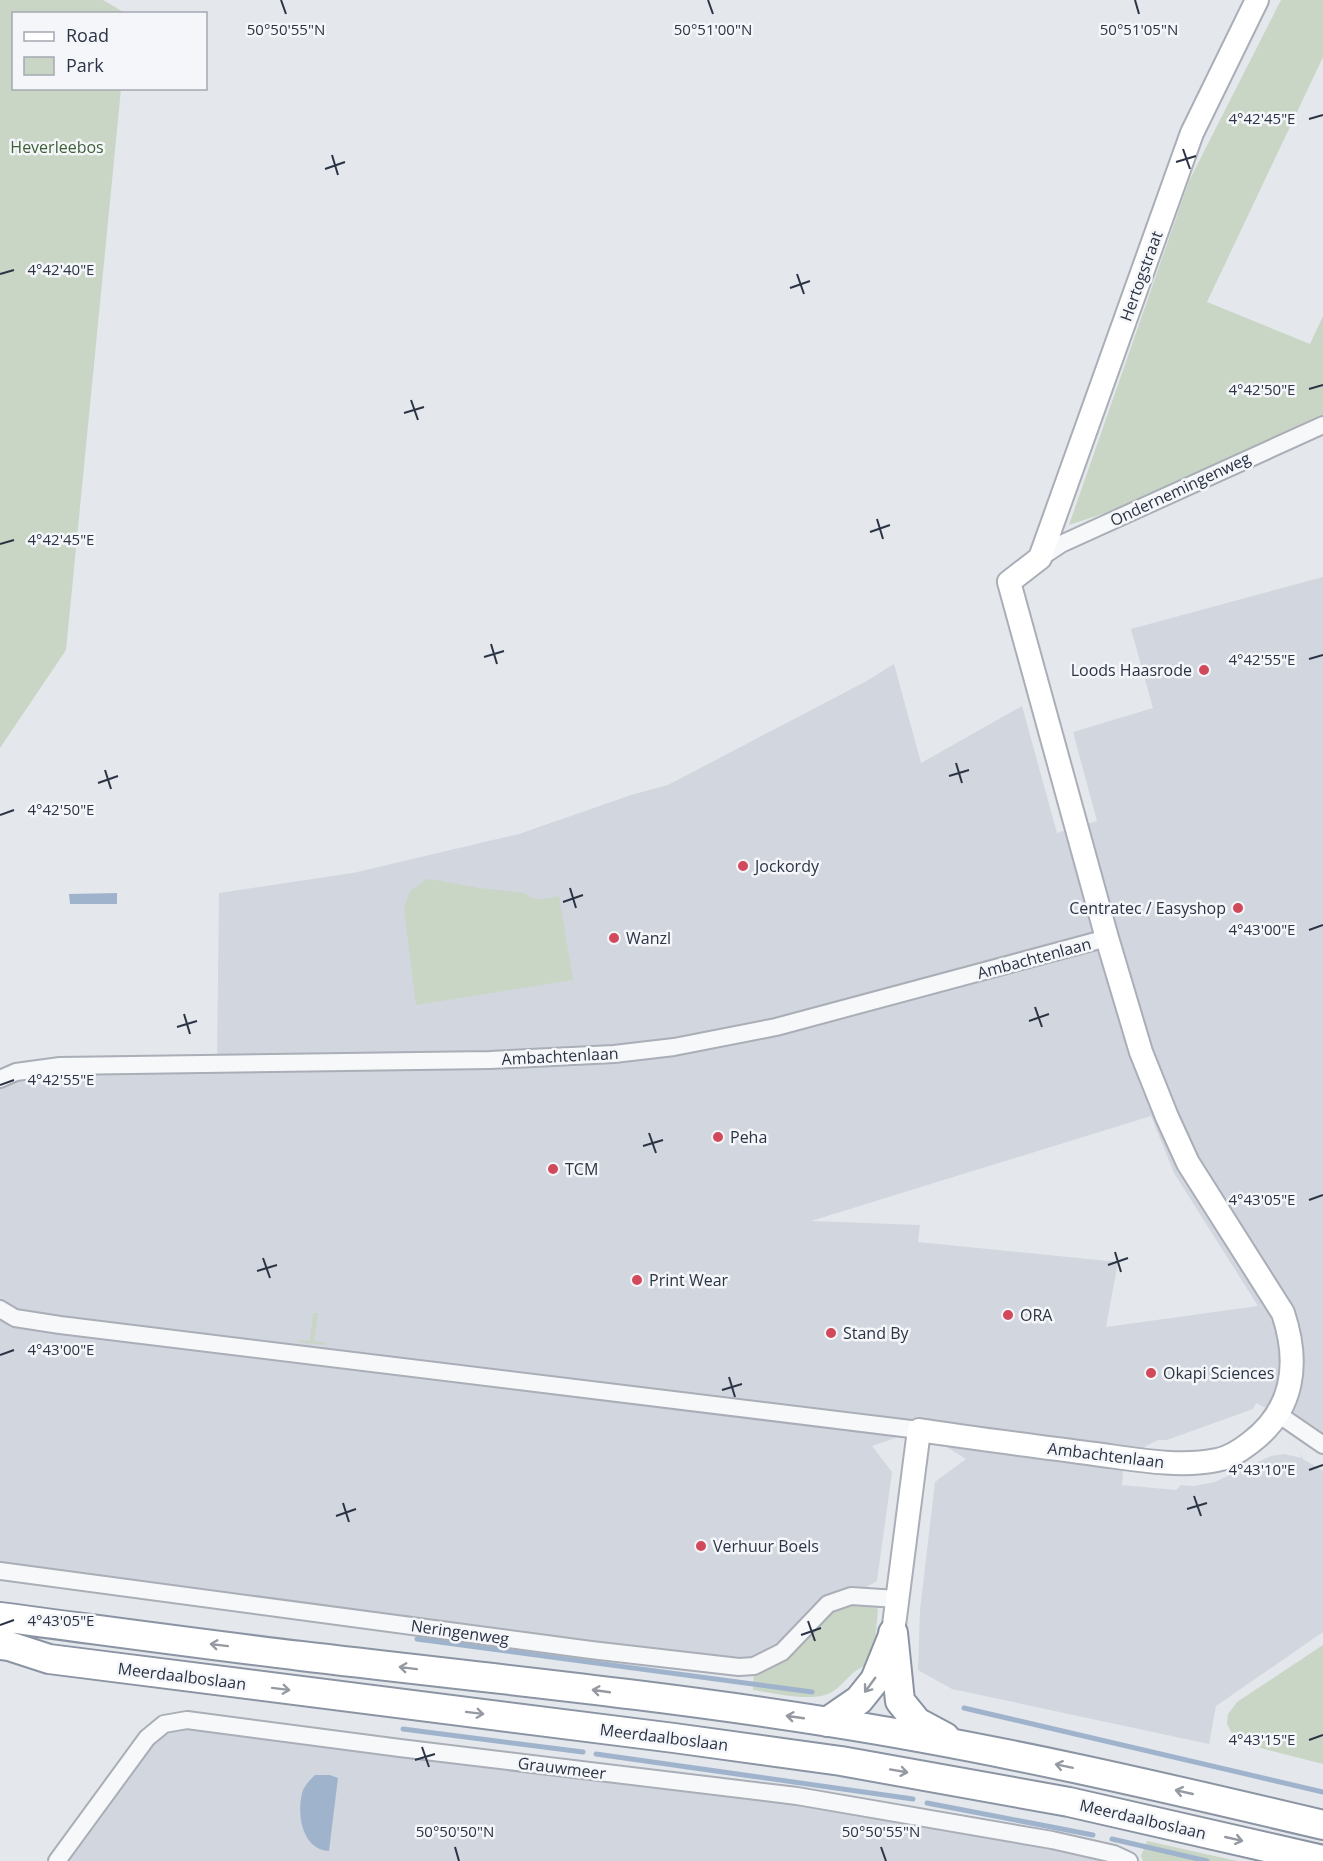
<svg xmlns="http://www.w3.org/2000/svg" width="1323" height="1861" viewBox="0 0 1323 1861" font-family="'Open Sans',sans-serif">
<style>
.built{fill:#d2d6de;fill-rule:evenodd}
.green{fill:#c9d6c5}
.water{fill:#9fb4cc}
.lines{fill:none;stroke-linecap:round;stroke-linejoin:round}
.stream{stroke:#9fb4cc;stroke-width:5}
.street-casing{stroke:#a9aeb7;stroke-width:20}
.secondary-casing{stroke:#a9aeb7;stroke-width:26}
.highway-casing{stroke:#8b94a3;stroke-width:32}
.street{stroke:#f7f8fa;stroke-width:16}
.secondary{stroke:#fff;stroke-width:22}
.highway{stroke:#fff;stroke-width:28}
.oneway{stroke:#959aa2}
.ticks{fill:none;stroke:#2b3445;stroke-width:2}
.poi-dot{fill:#d1495b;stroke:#f4f6f9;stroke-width:2}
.labels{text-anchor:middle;stroke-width:5;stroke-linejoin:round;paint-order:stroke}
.park-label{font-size:16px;fill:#3f6138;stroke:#f4f6f9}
.street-label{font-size:16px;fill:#2b3445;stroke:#f4f6f9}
.poi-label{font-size:16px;fill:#2b3445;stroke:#f4f6f9;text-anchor:start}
.ticks-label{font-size:15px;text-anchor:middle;fill:#2b3445;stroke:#f4f6f9;stroke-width:5;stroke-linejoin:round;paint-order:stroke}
</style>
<rect width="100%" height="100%" fill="#e4e7ec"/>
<path class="built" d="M1323 577V1436L1278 1415 1303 1459 1323 1471V1632L1216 1706 1209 1744 952 1689 918 1670 920 1610 935 1482 966 1459 919 1430 872 1446 892 1472 877 1581 851 1596 754 1666 0 1571V1079L16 1072 217 1064 219 893 353 873 519 834 631 795 668 785 865 682 894 664 921 763 1022 706 1057 833 1097 821 1073 732 1153 708 1131 629ZM1151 1116 1174 1173 1258 1306 1106 1327 1118 1262 918 1242 920 1225 811 1221ZM1256 1403 1278 1414 1302 1458 1284 1454 1271 1456 1215 1482 1194 1486 1181 1485 1176 1490 1122 1485 1124 1457 1158 1440H1167L1253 1409Z
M164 1724 799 1803 1110 1858 1114 1861H57Z"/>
<path class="green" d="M0 0H103L125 13 14 14V88L121 89 66 650 0 748Z
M1281 0H1323V57L1207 302 1310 344 1323 316V424L1166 487 1127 506 1069 525 1189 181Z
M431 879 479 888 525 893C535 903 546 898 559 896L573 980 416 1005 404 908 410 891 425 880Z
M313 1313H318L314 1341 326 1343V1345L298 1342V1340L310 1341Z
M851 1596 878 1609 873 1663C850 1669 848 1682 832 1692 814 1703 774 1693 753 1690L754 1666Z
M1323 1645V1764L1245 1744 1233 1735 1227 1724 1228 1714 1237 1702Z
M1147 1841 1237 1861H1143L1141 1856Z"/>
<path class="water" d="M117 893V904H70L69 894Z
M315 1775H330L338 1778 329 1851C301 1850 296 1811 303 1790 306 1784 310 1780 315 1775Z"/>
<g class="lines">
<path class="stream" d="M417 1639 812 1692
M964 1708 1323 1792
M403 1729 583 1752
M596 1754 913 1799
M927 1803 1093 1835
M1112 1839 1207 1861"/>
<defs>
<path id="street" d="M1040 558 1061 544 1323 425
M0 1079 16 1072 60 1066 490 1060 614 1054 674 1047 776 1027 1107 938
M0 1309 15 1318 60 1325 919 1430
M1278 1414 1323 1445
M0 1571 591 1650 739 1667 754 1666 782 1652 828 1604 851 1596 897 1599
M57 1861 147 1738 164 1724 187 1720 400 1748 797 1796 1052 1840 1114 1854 1129 1861"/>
<path id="secondary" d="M893 1633 919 1430C977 1439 1036 1446 1095 1454 1133 1459 1179 1468 1217 1460 1229 1458 1241 1450 1250 1443 1294 1410 1300 1364 1283 1313L1188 1163 1167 1117 1141 1052 1107 938 1009 582 1040 558 1192 133 1257 0"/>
<path id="highway" d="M0 1617C100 1630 200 1644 301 1656 477 1677 653 1694 829 1722 995 1748 1159 1786 1323 1825
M893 1633 900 1701 917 1722 945 1737
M0 1645 9 1646 49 1659 674 1738 841 1761 1069 1802 1323 1860
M827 1722 859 1700 875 1680 892 1638"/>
</defs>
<use href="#street" class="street-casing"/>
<use href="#secondary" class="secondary-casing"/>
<use href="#highway" class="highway-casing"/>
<use href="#street" class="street"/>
<use href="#secondary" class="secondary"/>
<use href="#highway" class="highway"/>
</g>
<defs><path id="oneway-shaft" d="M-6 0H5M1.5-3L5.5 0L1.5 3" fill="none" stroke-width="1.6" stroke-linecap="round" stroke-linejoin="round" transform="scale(1.5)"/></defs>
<g class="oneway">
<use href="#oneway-shaft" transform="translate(219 1645) rotate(-173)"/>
<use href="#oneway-shaft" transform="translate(408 1668) rotate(-173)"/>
<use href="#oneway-shaft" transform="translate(870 1685) rotate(126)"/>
<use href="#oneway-shaft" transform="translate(281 1689) rotate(7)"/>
<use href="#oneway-shaft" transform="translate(601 1691) rotate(-172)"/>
<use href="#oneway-shaft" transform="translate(475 1713) rotate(7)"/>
<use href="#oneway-shaft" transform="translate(795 1717) rotate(-172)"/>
<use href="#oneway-shaft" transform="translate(1064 1766) rotate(-168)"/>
<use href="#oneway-shaft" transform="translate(899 1771) rotate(10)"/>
<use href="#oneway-shaft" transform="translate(1184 1792) rotate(-167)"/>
<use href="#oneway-shaft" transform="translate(1234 1839) rotate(13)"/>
</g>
<path class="ticks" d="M281 0 286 14M708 0 713 14M1135 0 1139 14M1309 119 1323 115M1183 149 1190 169M332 155 338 175M1176 162 1196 156M325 169 345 162M0 274 14 270M797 274 804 294M790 288 810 281M1309 389 1323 385M411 400 418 420M404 413 424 407M877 519 883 539M870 532 890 525M0 544 14 540M491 644 497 664M484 657 504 651M1309 659 1323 655M956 763 962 783M105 770 111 789M949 776 969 770M98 783 118 776M0 815 14 810M570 888 576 908M563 902 583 895M1309 930 1323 925M1035 1007 1042 1027M184 1014 190 1034M1029 1021 1049 1014M177 1027 197 1021M0 1085 14 1080M649 1133 656 1153M643 1146 663 1140M1309 1200 1323 1195M1115 1252 1121 1272M263 1258 270 1278M1108 1265 1128 1258M257 1271 277 1265M0 1355 14 1350M729 1377 735 1397M722 1390 742 1384M1309 1470 1323 1465M1194 1496 1201 1516M343 1503 349 1522M1187 1509 1207 1503M336 1516 356 1509M808 1621 815 1641M0 1625 14 1620M801 1635 821 1628M1309 1740 1323 1735M422 1747 429 1767M415 1760 435 1754M455 1847 459 1861M881 1847 886 1861"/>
<g class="poi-dot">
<circle cx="1204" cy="670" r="6"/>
<circle cx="743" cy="866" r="6"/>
<circle cx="1238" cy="908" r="6"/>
<circle cx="614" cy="938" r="6"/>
<circle cx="718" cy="1137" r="6"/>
<circle cx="553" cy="1169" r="6"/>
<circle cx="637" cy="1280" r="6"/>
<circle cx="1008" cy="1315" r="6"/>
<circle cx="831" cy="1333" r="6"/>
<circle cx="1151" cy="1373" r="6"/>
<circle cx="701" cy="1546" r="6"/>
</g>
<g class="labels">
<g class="park-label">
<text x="57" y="153">Heverleebos</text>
</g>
<g class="street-label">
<text transform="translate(1141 276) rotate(-70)" y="6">Hertogstraat</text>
<text transform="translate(1180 489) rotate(-25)" y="6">Ondernemingenweg</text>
<text transform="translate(1034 958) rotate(-15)" y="6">Ambachtenlaan</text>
<text transform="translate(560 1056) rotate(-3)" y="6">Ambachtenlaan</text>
<text transform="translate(1106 1455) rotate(7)" y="6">Ambachtenlaan</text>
<text transform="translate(460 1632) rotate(8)" y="6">Neringenweg</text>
<text transform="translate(182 1676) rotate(7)" y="6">Meerdaalboslaan</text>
<text transform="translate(664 1737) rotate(7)" y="6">Meerdaalboslaan</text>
<text transform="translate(562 1768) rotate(7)" y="6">Grauwmeer</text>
<text transform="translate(1143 1819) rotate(13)" y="6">Meerdaalboslaan</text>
</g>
<g class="poi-label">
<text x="1192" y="676" text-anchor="end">Loods Haasrode</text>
<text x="755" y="872">Jockordy</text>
<text x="1226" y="914" text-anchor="end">Centratec / Easyshop</text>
<text x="626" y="944">Wanzl</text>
<text x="730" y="1143">Peha</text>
<text x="565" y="1175">TCM</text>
<text x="649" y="1286">Print Wear</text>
<text x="1020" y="1321">ORA</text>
<text x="843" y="1339">Stand By</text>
<text x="1163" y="1379">Okapi Sciences</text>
<text x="713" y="1552">Verhuur Boels</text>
</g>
</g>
<g class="ticks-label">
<text x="286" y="35">50°50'55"N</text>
<text x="713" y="35">50°51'00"N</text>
<text x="1139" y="35">50°51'05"N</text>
<text x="1262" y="124">4°42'45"E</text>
<text x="61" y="275">4°42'40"E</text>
<text x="1262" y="395">4°42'50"E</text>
<text x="61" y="545">4°42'45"E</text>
<text x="1262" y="665">4°42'55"E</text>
<text x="61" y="815">4°42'50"E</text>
<text x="1262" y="935">4°43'00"E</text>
<text x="61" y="1085">4°42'55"E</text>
<text x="1262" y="1205">4°43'05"E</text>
<text x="61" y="1355">4°43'00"E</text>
<text x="1262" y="1475">4°43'10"E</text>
<text x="61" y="1626">4°43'05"E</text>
<text x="1262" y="1745">4°43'15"E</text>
<text x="455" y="1837">50°50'50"N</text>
<text x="881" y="1837">50°50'55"N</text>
</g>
<rect x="12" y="12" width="195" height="78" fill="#f4f6f9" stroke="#a4a8b1" stroke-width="1.5"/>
<rect x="24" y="32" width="30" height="9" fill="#ffffff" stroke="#a4a8b1" stroke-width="1.5"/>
<text x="66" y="42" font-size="18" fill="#2b3445">Road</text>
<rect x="24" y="57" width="30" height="18" fill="#c9d6c5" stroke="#a4a8b1" stroke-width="1.5"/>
<text x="66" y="72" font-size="18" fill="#2b3445">Park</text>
</svg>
